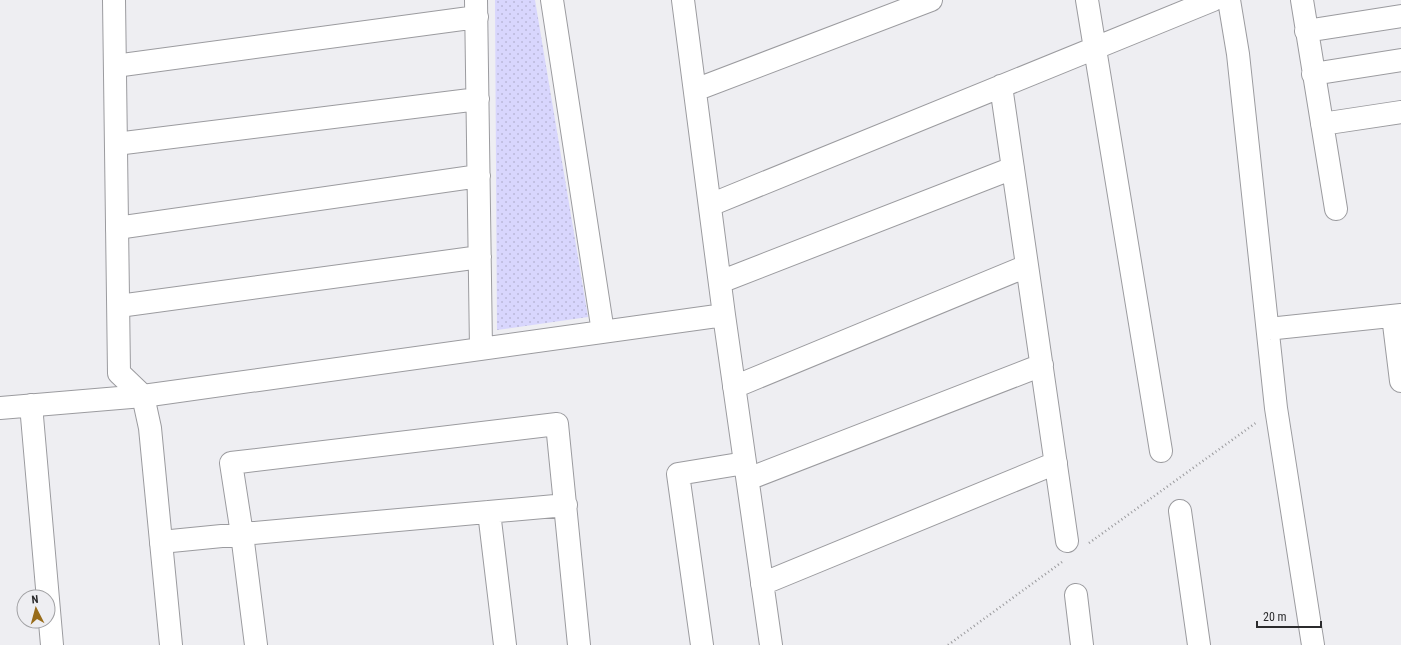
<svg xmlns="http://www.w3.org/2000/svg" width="1401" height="645" viewBox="0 0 1401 645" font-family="'Roboto Condensed',sans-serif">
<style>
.green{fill:url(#green-dots)}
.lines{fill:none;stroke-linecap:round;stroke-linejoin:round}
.minor-casing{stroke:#9b9b9f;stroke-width:24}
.tertiary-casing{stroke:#9b9b9f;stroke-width:24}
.path{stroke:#9a9a9d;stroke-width:2.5;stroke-dasharray:1 3;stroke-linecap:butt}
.minor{stroke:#fff;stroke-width:22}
.tertiary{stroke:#fff;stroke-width:22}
</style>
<defs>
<pattern id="green-dots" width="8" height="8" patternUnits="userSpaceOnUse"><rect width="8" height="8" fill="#d8d6fd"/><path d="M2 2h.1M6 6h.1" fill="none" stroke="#bab8d9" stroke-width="1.8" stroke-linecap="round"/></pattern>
</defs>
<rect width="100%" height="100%" fill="#eeeef2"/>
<path class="green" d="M495 0H535L588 317 497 330Z"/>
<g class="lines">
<defs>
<path id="minor" d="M476 0 481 349
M552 0 603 332
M683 0 724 315 771 645
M1087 0 1161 451
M1229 0 1238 54 1276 408 1313 645
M1302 0 1336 209
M1306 31 1401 16
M115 66 477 17
M1313 74 1401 60
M1001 86 1067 541
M695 90 931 0
M1322 124 1401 112
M116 144 478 99
M710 205 1213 0
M117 228 479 176
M720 282 1013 168
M119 306 480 257
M1393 316 1401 381
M1268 329 1401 315
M734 387 1027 266
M31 405 52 645
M0 408 143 396 724 315
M748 479 1042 365
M1180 511 1199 645
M489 512 505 645
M161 542 242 534 566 505
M762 584 1056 463
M1076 595 1082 645
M256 645 242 534 231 463 557 424 579 645
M702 645 678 474 745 463"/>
<path id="tertiary" d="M114 0 119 373 143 396 150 428 171 645"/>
</defs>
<use href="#minor" class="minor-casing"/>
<use href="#tertiary" class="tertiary-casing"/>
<path class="path" d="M1089 543 1257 422
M948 645 1062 562"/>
<use href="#minor" class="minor"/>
<use href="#tertiary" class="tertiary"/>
</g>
<g transform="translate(36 609) rotate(354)"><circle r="19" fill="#eeeef2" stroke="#a0a0a3"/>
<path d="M0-3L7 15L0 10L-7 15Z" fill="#986c1a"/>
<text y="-6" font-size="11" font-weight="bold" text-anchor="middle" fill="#2b2b2d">N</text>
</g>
<path d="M1257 621v6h64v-6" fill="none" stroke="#2b2b2d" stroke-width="2"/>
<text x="1263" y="621" font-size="12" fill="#2b2b2d" stroke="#eeeef2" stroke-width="3" paint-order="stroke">20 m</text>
</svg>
